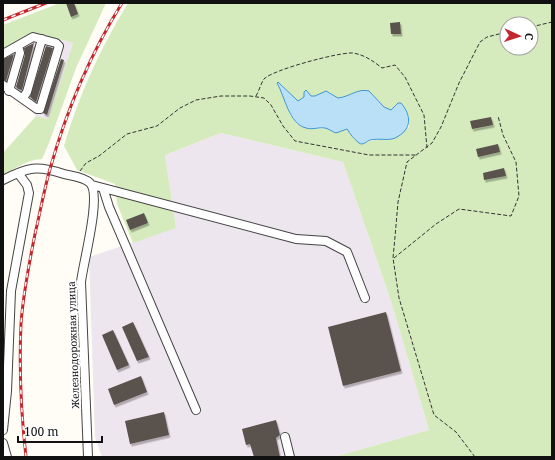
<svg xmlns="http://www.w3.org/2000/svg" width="555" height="460" viewBox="0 0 555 460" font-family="'Noto Serif',serif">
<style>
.industrial{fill:#eee6ef}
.green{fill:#d5ebbd;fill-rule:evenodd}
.water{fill:#b9e0f7;stroke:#3f96cf}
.building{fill:#5a524d;filter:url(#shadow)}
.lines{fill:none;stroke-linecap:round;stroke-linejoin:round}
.minor-casing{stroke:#444;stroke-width:10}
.path{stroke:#333;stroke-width:1;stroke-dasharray:4 2;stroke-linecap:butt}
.minor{stroke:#fff;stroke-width:8}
.rail-casing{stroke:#c4262e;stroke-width:3}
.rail{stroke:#fff;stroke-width:1.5;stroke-dasharray:4.5;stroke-linecap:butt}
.labels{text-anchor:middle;stroke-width:4;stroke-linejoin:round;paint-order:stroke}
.street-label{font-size:10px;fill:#111;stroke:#fff}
</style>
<defs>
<filter id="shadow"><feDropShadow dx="1.5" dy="2.5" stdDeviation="0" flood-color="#0004"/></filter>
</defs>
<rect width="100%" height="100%" fill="#fffdf5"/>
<path class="industrial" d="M34 32 73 43 48 119 36 116 18 98 11 97 3 89V50Z
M221 133 343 162 391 301 429 430 334 457H102L95 437 89 257 176 228 165 155Z"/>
<path class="green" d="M60 3H106L76 68 49 143 42 159C28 159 15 169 3 175V153L36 116 48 119 73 43 34 32 3 50V25Z
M128 3H552V457H334L429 430 391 301 343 162 221 133 165 155 176 228 133 243 117 204 115 184 77 170 64 146C80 93 99 51 128 3ZM507 24H531V48H507ZM281 84 294 99 298 101 304 97V92L306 90 311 96H315L329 92 338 98C349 97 358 88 369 91L384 107 391 111 395 105 401 103 409 116V127L398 135 366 142 354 139 347 129 336 133 326 128 319 129 297 124 290 115Z"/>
<path class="water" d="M278 82 298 101 304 97V92L306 90 311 96H315L326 91 338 98C349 97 358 88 369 91L384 107 391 110 398 103H401C412 116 412 130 395 138 389 141 378 138 370 140 367 141 363 146 359 143 354 139 350 134 347 129L336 133C333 132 327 128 325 128 319 127 312 130 306 128 289 124 285 97 277 83Z"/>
<path class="building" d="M66 3H74L78 14 71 17Z
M400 22 401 34H391L390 23Z
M34 43 22 90 18 89 16 87 25 55 24 48Z
M46 46 53 48 36 102 30 97Z
M14 54 6 81 3 80V59Z
M61 59 64 60 47 115 43 113Z
M491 117 493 125 472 129 470 121Z
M498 144 500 152 478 157 476 149Z
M504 168 506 176 484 180 483 173Z
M144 213 148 223 130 230 126 220Z
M386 312 401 371 343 386 328 327Z
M133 322 149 357 137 361 122 327Z
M113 330 129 365 117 370 102 335Z
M141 376 147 392 114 405 108 389Z
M164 412 169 435 130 444 125 421Z
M276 420 280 435 276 438 280 457H254L250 444 246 445 242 429Z"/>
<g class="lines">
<defs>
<path id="minor" d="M3 54 33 37 56 43 59 46 40 109H37L3 85
M9 91 20 53 18 46
M23 98 27 92 42 39
M3 180C28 167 37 165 64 174 71 176 84 177 90 183 102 195 83 263 81 282L88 457
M92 185 296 239 326 241 347 252 365 298
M103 188 109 207 196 410
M3 430 7 391 11 291 29 193 27 185 18 173
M285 437 290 457
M3 443 7 457"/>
</defs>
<use href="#minor" class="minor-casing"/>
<path class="path" d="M531 27 552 22
M256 96C259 91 261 83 264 79 272 70 339 52 353 53 365 55 373 61 382 68L395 65 405 77 424 115 427 148
M80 171 86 163 99 156 127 134 157 126 180 108 196 100 221 96H250L264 98 271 105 283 126 295 141 369 155H417
M394 258 436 224 459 209 511 216 519 196 516 162 503 135 498 116
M475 457 456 432 434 415 399 298 393 258 395 237 398 202 407 162 432 143 441 127 459 83 480 42 487 37 507 32"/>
<use href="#minor" class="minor"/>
<defs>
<path id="rail" d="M3 20 46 3
M26 457C21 413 19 368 21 324 23 294 29 264 35 234 40 213 44 190 50 169 66 112 91 53 122 3"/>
</defs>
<use href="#rail" class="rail-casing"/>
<use href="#rail" class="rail"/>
</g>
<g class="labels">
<g class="street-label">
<text transform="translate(73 345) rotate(-92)" y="4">Железнодорожная улица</text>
</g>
</g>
<rect width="555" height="460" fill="none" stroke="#111111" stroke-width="8"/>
<g transform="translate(519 36) rotate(93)"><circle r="19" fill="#ffffff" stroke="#a0a0a0"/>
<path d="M0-3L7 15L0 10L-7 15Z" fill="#c4262e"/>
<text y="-6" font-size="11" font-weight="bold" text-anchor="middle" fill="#111111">С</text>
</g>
<path d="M18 436v6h84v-6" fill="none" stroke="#111111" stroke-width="2"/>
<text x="24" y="436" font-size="12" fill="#111111" stroke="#ffffff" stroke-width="3" paint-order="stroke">100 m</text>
</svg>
